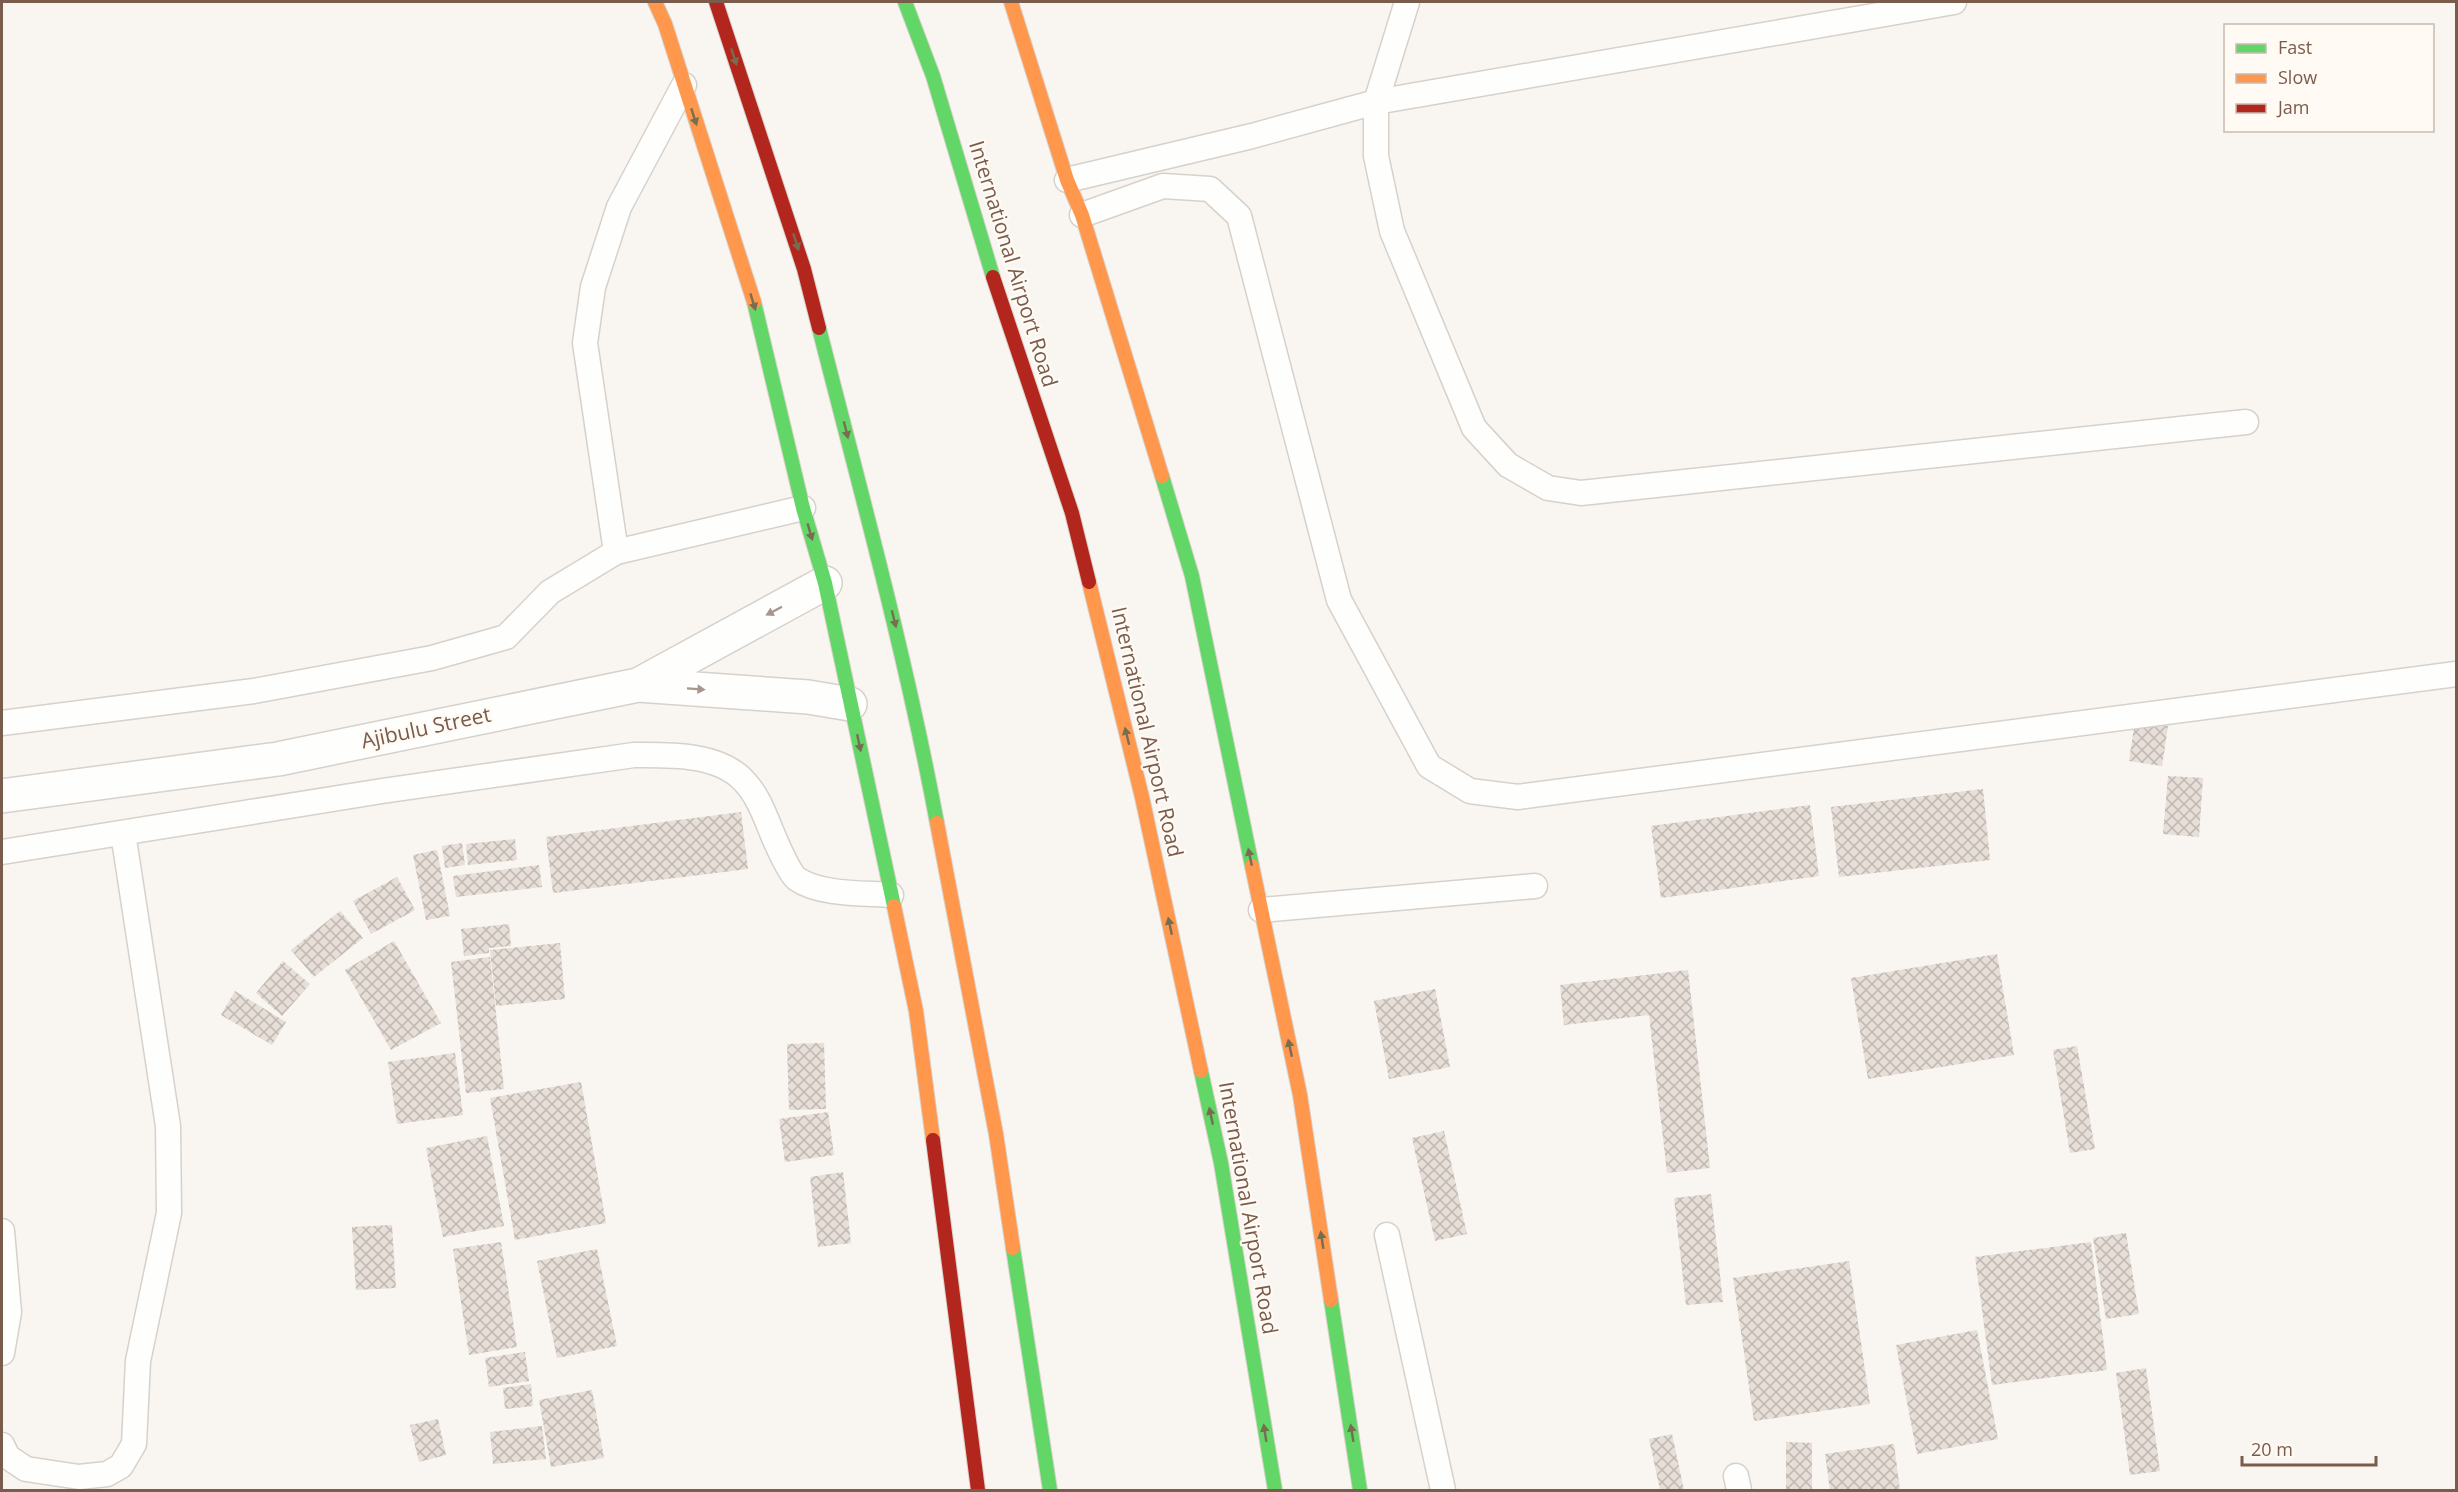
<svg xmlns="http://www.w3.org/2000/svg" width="2458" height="1492" viewBox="0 0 2458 1492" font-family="'Open Sans',sans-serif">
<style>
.building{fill:url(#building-cross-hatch)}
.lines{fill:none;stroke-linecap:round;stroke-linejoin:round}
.lane-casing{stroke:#d7d1cb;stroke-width:27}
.street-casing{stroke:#d7d1cb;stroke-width:36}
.fast-casing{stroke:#d9d2cb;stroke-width:16}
.slow-casing{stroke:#d9d2cb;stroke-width:16}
.jam-casing{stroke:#d9d2cb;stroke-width:16}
.lane{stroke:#fefefd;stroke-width:24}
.street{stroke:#fefefd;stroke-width:33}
.fast{stroke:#63d668;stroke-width:14}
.slow{stroke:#ff974d;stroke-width:14}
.jam{stroke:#b3261e;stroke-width:14}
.oneway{fill:#776e51}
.oneway2{fill:#a8958b}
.labels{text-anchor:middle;stroke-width:4.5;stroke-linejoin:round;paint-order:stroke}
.street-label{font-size:21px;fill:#7a5c4d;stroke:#fffaf3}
</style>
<defs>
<pattern id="building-cross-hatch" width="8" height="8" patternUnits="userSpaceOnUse" patternTransform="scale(1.5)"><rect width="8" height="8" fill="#e6ded7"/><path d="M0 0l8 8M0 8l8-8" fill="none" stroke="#bfb7b1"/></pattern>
</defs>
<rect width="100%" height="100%" fill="#f9f5f0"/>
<path class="building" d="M2135 721 2168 726 2162 766 2129 761Z
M2168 776 2203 778 2199 837 2163 834Z
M1983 789 1990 860 1839 877 1831 807Z
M1810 805 1819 876 1661 898 1651 826Z
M741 812 748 869 553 893 546 837Z
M515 839 517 860 468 865 466 844Z
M462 843 465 865 445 868 442 846Z
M437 850 450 916 426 920 413 855Z
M539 865 542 887 456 897 453 876Z
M397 877 415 910 371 934 353 901Z
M340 911 363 938 314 977 291 950Z
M509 924 511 946 489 948V953L464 956 461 929Z
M394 941 441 1023 391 1050 345 970Z
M560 943 565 999 496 1006 490 950Z
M1997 954 2014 1055 1868 1079 1851 978Z
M490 957 504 1089 466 1093 451 962Z
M283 961 310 984 282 1016 256 993Z
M1688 970 1710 1168 1667 1173 1649 1015 1564 1025 1560 985Z
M1435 989 1450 1067 1389 1079 1374 1001Z
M235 991 286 1022 272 1045 221 1015Z
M824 1043 826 1109 789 1110 787 1044Z
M2077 1046 2095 1149 2070 1153 2053 1050Z
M455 1053 463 1115 397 1124 388 1062Z
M581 1082 606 1223 515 1240 490 1098Z
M828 1112 834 1155 785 1162 779 1119Z
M1444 1131 1467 1234 1435 1241 1412 1138Z
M487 1136 504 1226 443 1237 426 1148Z
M843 1172 851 1243 818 1247 810 1177Z
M1711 1194 1723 1302 1686 1305 1674 1198Z
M392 1225 396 1288 356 1290 352 1227Z
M2126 1233 2139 1314 2106 1319 2093 1238Z
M501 1242 517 1347 469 1355 453 1249Z
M2091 1242 2107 1370 1992 1385 1975 1257Z
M597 1249 617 1346 557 1358 537 1261Z
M1849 1261 1870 1404 1754 1421 1733 1278Z
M1977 1330 1998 1439 1917 1454 1896 1345Z
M525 1352 529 1381 489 1387 485 1358Z
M2146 1368 2160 1471 2130 1475 2116 1373Z
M531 1384 533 1406 505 1409 503 1388Z
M592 1390 604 1458 551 1467 539 1400Z
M438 1419 446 1455 419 1462 410 1425Z
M542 1426 546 1459 493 1464 490 1432Z
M1672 1434 1684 1490H1660L1649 1439Z
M1786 1442 1812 1443V1490H1786Z
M1894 1444 1900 1490H1830L1825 1454Z"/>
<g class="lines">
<defs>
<path id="lane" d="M1407 2 1376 102V156L1392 231 1474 428 1508 465 1548 488 1581 493 2246 422
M1067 180 1252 136 1376 102 1954 2
M1082 215 1163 186 1210 189 1239 216 1339 600 1429 766 1470 791 1518 797 2456 674
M616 552 585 343 593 287 619 207 684 85
M2 723 254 691 432 658 506 637 550 592 616 552 803 508
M2 852 382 791 634 755C669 755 717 753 743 780 759 796 766 819 775 840 779 849 790 874 797 879 820 895 864 893 891 895
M1261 910 1535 886
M2 1231 9 1312 2 1353
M1387 1235 1443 1490
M2 1445 8 1457 26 1469 79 1477 107 1474 121 1466 134 1444 138 1361 169 1213 168 1126 123 833
M1736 1476 1739 1490"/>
<path id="street" d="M638 685 808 697 850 704
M2 796 278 759 638 685 825 583"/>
<path id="fast" d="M905 2 933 76 993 277
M754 302 803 508 825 583 894 906
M819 328C861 493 906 656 937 823
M1162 476 1192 576 1252 866
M1201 1071 1221 1163 1275 1490
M1013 1248 1050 1490
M1331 1300 1360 1490"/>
<path id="slow" d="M655 2 665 24 754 302
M1011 2 1067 180 1082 215 1162 476
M1089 582 1142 797 1201 1071
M937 823 996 1134 1013 1248
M1252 866 1300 1095 1331 1300
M894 906 916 1011 933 1140"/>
<path id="jam" d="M716 2 804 269 819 328
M993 277 1072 513 1089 582
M933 1140 978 1490"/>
</defs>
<use href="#lane" class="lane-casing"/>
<use href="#street" class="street-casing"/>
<use href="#fast" class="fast-casing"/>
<use href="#slow" class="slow-casing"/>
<use href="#jam" class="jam-casing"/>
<use href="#lane" class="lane"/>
<use href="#street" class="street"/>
<use href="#fast" class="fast"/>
<use href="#slow" class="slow"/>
<use href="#jam" class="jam"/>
</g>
<defs><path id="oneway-solid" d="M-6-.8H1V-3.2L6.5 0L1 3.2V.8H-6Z" transform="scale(1.5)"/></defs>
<g class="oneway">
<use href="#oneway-solid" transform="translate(734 57) rotate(72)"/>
<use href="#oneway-solid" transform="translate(694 117) rotate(72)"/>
<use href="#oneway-solid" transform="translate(796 242) rotate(72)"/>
<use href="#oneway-solid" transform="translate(753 302) rotate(73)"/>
<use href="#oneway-solid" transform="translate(846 430) rotate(76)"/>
<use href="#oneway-solid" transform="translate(810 532) rotate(74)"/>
<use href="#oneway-solid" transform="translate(894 619) rotate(76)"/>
<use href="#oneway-solid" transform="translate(1127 736) rotate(-104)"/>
<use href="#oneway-solid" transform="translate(859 743) rotate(78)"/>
<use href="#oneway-solid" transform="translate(1250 857) rotate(-102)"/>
<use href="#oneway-solid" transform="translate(1170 926) rotate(-102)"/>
<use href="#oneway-solid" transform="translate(1290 1048) rotate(-102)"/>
<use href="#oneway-solid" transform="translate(1211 1116) rotate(-102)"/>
<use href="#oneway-solid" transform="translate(1322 1240) rotate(-99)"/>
<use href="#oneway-solid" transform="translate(1265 1433) rotate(-99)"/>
<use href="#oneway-solid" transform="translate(1352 1433) rotate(-99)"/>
</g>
<g class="oneway2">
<use href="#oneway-solid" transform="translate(774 611) rotate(152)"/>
<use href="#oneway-solid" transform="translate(696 689) rotate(4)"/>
</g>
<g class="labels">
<g class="street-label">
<text transform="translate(1013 264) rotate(73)" y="7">International Airport Road</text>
<text transform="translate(426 728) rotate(-12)" y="7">Ajibulu Street</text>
<text transform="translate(1147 732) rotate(77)" y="7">International Airport Road</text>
<text transform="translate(1248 1208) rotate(80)" y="7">International Airport Road</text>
</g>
</g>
<rect width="2458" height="1492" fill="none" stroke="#7a5c4d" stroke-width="6"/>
<rect x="2224" y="24" width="210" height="108" fill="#fffaf3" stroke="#cabbb1" stroke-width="1.5"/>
<rect x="2236" y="44" width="30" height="9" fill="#63d668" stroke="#cabbb1" stroke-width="1.5"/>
<text x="2278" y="54" font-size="18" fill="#7a5c4d">Fast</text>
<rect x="2236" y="74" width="30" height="9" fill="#ff974d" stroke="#cabbb1" stroke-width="1.5"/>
<text x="2278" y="84" font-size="18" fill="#7a5c4d">Slow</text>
<rect x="2236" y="104" width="30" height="9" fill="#b3261e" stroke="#cabbb1" stroke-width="1.5"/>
<text x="2278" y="114" font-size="18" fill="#7a5c4d">Jam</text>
<path d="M2242 1456v9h134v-9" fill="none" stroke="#7a5c4d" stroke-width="3"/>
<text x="2251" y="1456" font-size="18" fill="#7a5c4d" stroke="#fffaf3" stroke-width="4.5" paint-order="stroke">20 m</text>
</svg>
